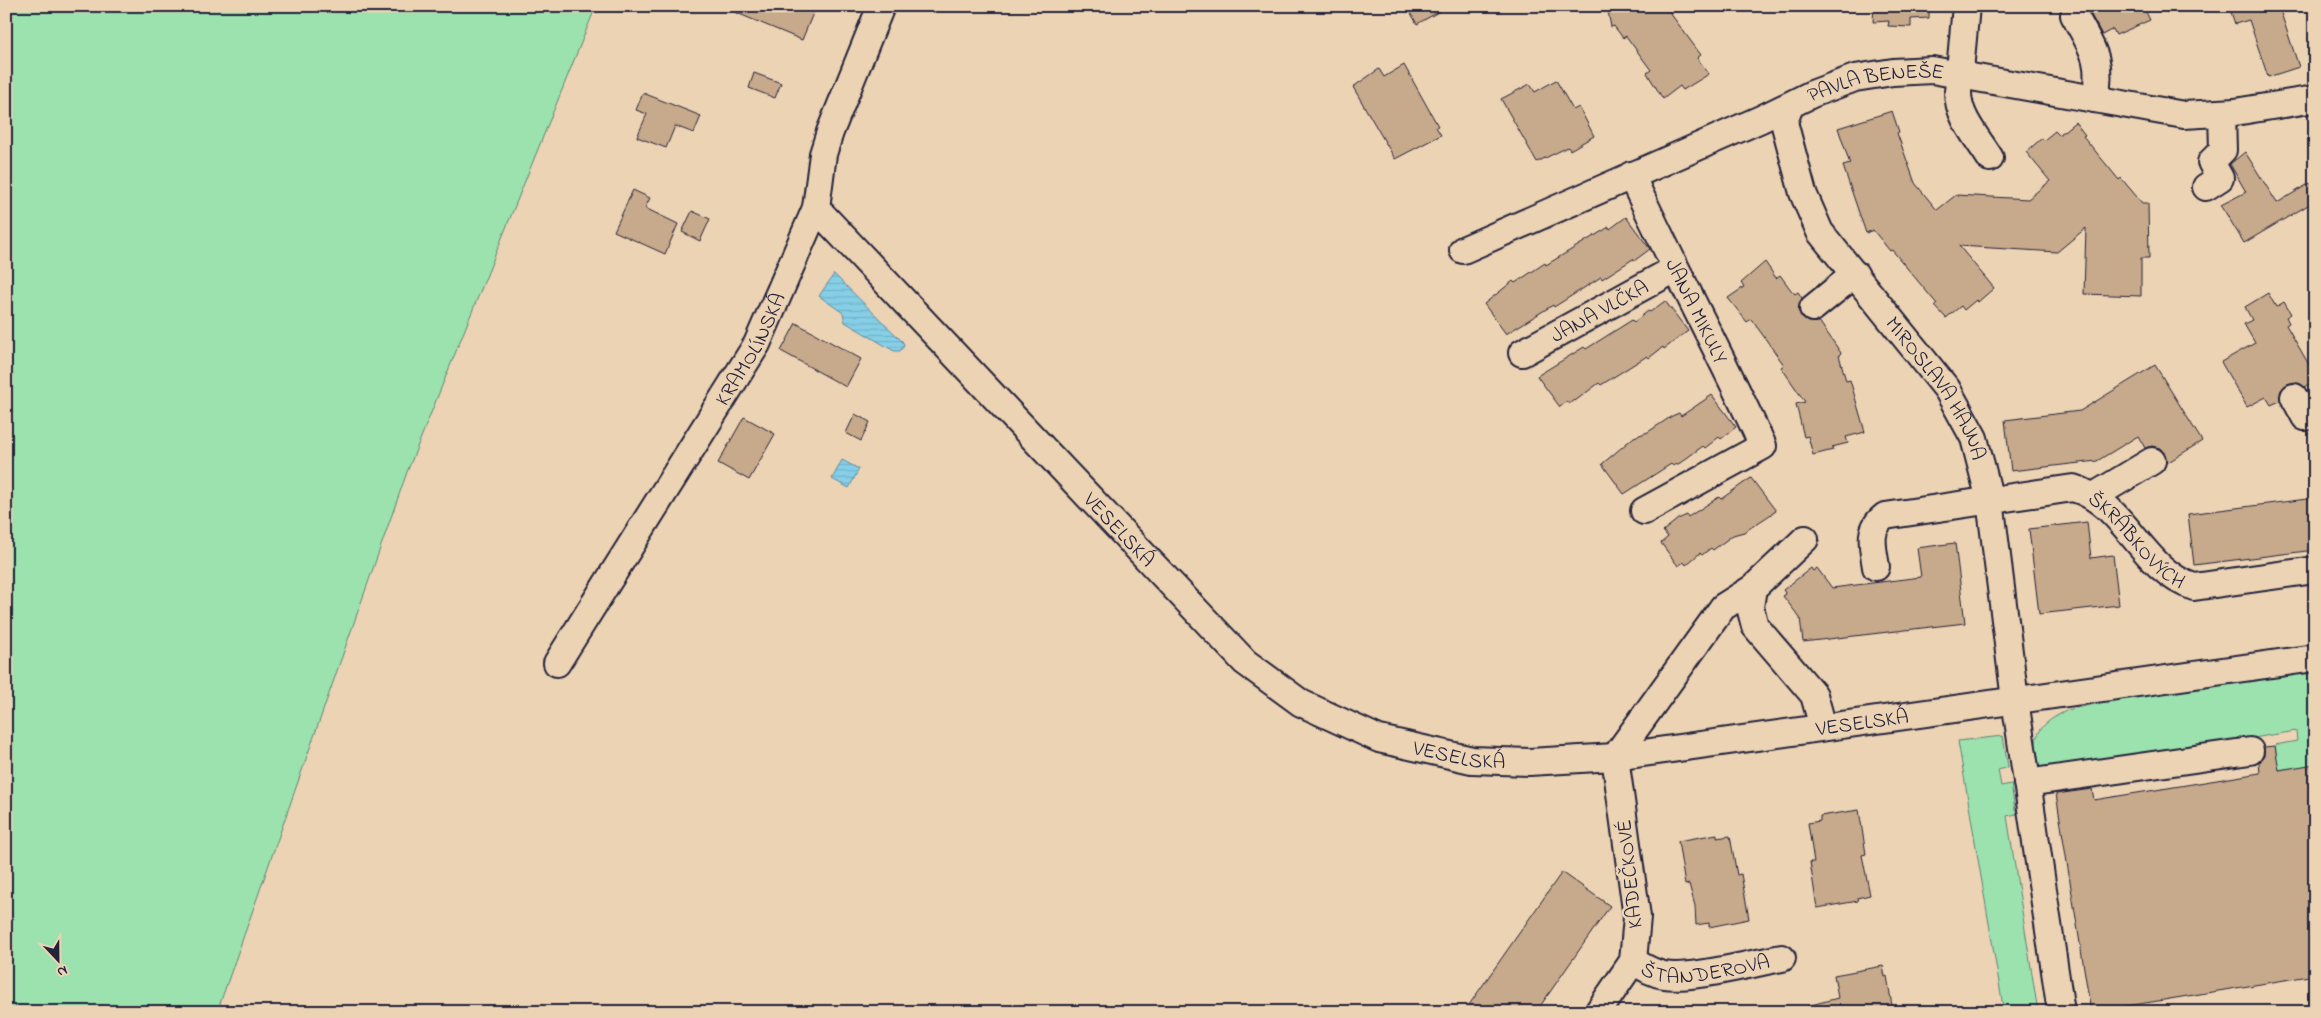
<svg xmlns="http://www.w3.org/2000/svg" width="2321" height="1018" viewBox="0 0 2321 1018" font-family="'Indie Flower',sans-serif">
<style>
.grass{fill:#9ce2af;stroke:#5f8275}
.water{fill:url(#water-rules);stroke:#5e8aa2}
.building{fill:#c7a98b;stroke:#22223b}
.lines{fill:none;stroke-linecap:round;stroke-linejoin:round}
.minor-casing{stroke:#22223b;stroke-width:30}
.minor{stroke:#ecd3b4;stroke-width:26}
.labels{text-anchor:middle;stroke-width:5;stroke-linejoin:round;paint-order:stroke}
.street-label{font-size:21px;fill:#22223b;stroke:#ecd3b4}
</style>
<defs>
<pattern id="water-rules" width="6" height="5" patternUnits="userSpaceOnUse" patternTransform="scale(1.25)"><rect width="6" height="5" fill="#86cfe7"/><path d="M0 2.5h6" fill="none" stroke="#73b1c7"/></pattern>
</defs>
<rect width="100%" height="100%" fill="#ecd3b4"/>
<filter id="ink" filterUnits="userSpaceOnUse"><feTurbulence type="fractalNoise" baseFrequency=".02" numOctaves="2"/><feDisplacementMap in="SourceGraphic" scale="10" xChannelSelector="R" yChannelSelector="G"/><feConvolveMatrix kernelMatrix="1 2 1 2 8 2 1 2 1" color-interpolation-filters="sRGB"/></filter>
<g filter="url(#ink)">
<path class="grass" d="M6 6H596L407 472 217 1012H6Z
M2288 671 2315 672V765L2278 770 2275 745 2297 741 2296 731 2046 772 2038 768C2031 736 2038 724 2068 710L2178 684Z
M2003 736 2008 767 1998 770 2001 786 2011 784 2015 810 2020 809 2021 813 2007 816 2038 1012H2004L1958 741Z
M2128 1006V1012H2097V1011Z"/>
<path class="water" d="M834 274 903 342 904 346 900 351H894L845 322 843 313 819 296Z
M842 460 859 469 849 488 832 479Z"/>
<path class="building" d="M720 6H816L802 40Z
M1407 6H1449L1417 24Z
M1607 6H1665L1701 55 1697 58 1709 74 1683 90 1680 86 1663 99 1647 73 1651 70 1626 36 1623 38 1614 26 1611 27Z
M1874 6H1929V18L1911 19V27L1888 26 1889 21 1873 22Z
M2086 6H2143L2150 20 2116 35 2113 29 2102 35Z
M2229 6H2281L2280 10 2299 67 2268 77 2249 20 2235 24Z
M1404 65 1438 126 1436 127 1441 135 1395 159 1353 87 1379 69 1384 77Z
M754 73 781 83 775 98 749 88Z
M1556 80 1573 110 1579 107 1594 136 1570 150 1568 147 1537 162 1501 99 1530 84 1535 92Z
M643 93 701 116 694 133 675 126 666 148 637 137 647 114 636 110Z
M1892 111 1899 132 1897 133 1915 183 1937 210 1956 195 2028 199 2050 181 2026 152 2042 138 2044 140 2055 131 2059 135 2075 122 2085 135 2083 136 2119 180 2121 178 2142 203H2148L2149 258H2141V296L2084 294 2086 228 2057 252 1959 246 1994 288 1978 302 1976 300 1964 310 1961 306 1946 318 1935 306 1937 304 1892 250 1890 251 1873 230 1866 233 1843 166 1850 164 1838 128Z
M2245 152 2277 203 2310 183 2315 192V201L2244 243 2221 205 2246 192 2230 164Z
M633 190 650 198 645 208 678 224 665 254 614 231Z
M692 211 710 219 700 241 682 232Z
M1626 217 1650 249 1634 261 1633 259 1602 279 1601 277 1554 307 1553 305 1506 334 1484 304 1513 281 1515 283 1545 263 1546 265 1609 227 1610 229Z
M1765 262 1776 278 1780 275 1791 290 1795 294 1798 292 1802 298 1798 310 1802 318 1808 322 1819 321 1841 353 1839 355 1846 381 1850 380 1865 432 1846 437 1848 443 1832 447 1833 450 1813 455 1808 436 1804 437 1796 404 1805 402 1781 367 1784 365 1762 334 1751 319 1747 322 1728 298 1744 287 1741 283Z
M2268 293 2276 307 2284 302 2291 314 2286 317 2289 323 2286 325 2315 375V380L2304 387 2295 382 2287 384 2281 390 2280 401 2271 405 2266 397 2247 407 2221 362 2255 343 2244 324 2252 320 2245 307Z
M1665 301 1688 331 1664 349 1663 347 1649 358 1647 356 1601 385 1599 383 1575 401 1574 400 1569 404 1567 401 1560 407 1537 376 1584 347 1586 349 1632 320 1634 322 1648 311 1650 312Z
M796 323 861 359 846 387 781 351Z
M2155 365 2202 441 2167 463 2165 454 2160 448 2152 446 2145 448 2138 436 2097 461 2011 471 2005 420 2080 411Z
M1712 395 1736 427 1721 439 1719 437 1705 448 1703 446 1680 463 1673 466 1671 464 1624 494 1602 464 1634 437 1648 432 1672 416 1679 413 1681 416Z
M855 414 870 422 861 441 846 433Z
M744 417 775 434 749 480 718 463Z
M1751 478 1776 511 1744 532 1733 535 1713 550 1711 548 1702 555 1700 553 1686 565 1684 562 1678 566 1661 543 1668 537 1663 531 1678 519 1687 515 1688 517 1719 497 1721 499Z
M2315 498V550L2194 565 2188 514Z
M2087 522 2091 558 2113 555 2119 605 2039 614 2029 529Z
M1955 543 1965 623 1803 642 1800 618 1783 596 1786 594 1783 590 1811 568 1813 571 1817 568 1832 588 1921 577 1917 548Z
M2275 746 2279 770 2315 764V975L2091 1012 2056 794 2092 789 2094 800 2260 773 2259 763 2264 756V747Z
M1859 810 1866 854 1862 855 1870 895 1857 898 1858 901 1817 908 1810 862H1814L1808 823 1820 821V816Z
M1717 834V838L1730 836 1737 875 1741 874 1749 919 1709 927V923L1696 925 1695 906 1689 884 1685 885 1678 841Z
M1562 872 1610 906 1536 1012H1464Z
M1883 966 1885 977 1887 976 1893 1012H1808L1807 1006 1838 998 1834 975Z"/>
<g class="lines">
<defs>
<g id="minor">
<path d="M1966 6 1958 92C1958 117 1977 137 1990 158"/>
<path d="M2074 15C2092 48 2103 60 2095 99"/>
<path id="s1" d="M1790 106 1784 122 1803 193 1820 232 1947 389 1974 438 1990 500 2015 700 2061 1012"/>
<path id="s2" d="M1631 175C1673 266 1721 355 1763 446L1644 511"/>
<path d="M2206 187 2220 178 2211 162 2223 150 2222 114"/>
<path id="s3" d="M816 208 1245 662 1301 703 1379 739 1472 760 1529 762 1615 757 2315 658"/>
<path id="s4" d="M1463 250 1761 119 1812 94 1855 78 1893 72 1932 70 2184 115 2235 112 2315 99"/>
<path d="M1813 308 1855 274"/>
<path id="s5" d="M1522 353 1675 269"/>
<path d="M2294 397 2305 417 2315 411"/>
<path d="M2094 496 2152 461"/>
<path d="M1805 539 1753 588 1750 607 1755 626 1814 695 1823 727"/>
<path id="s6" d="M1876 567C1873 547 1867 529 1885 516L2073 488C2126 503 2141 570 2194 587L2315 570"/>
<path id="s7" d="M557 663 757 344 816 208 823 154 830 132 881 6"/>
<path d="M1615 757 1723 607 1753 588"/>
<path d="M2027 783 2250 751"/>
<path id="s8" d="M1633 961C1643 967 1652 973 1664 975 1690 980 1753 963 1782 958"/>
<path d="M1598 1012 1633 961 1637 917 1615 757"/>
</g>
</defs>
<use href="#minor" class="minor-casing"/>
<use href="#minor" class="minor"/>
</g>
</g>
<g class="labels">
<g class="street-label">
<text dy="7" stroke="none"><textPath href="#s4" startOffset="448">PAVLA BENEŠE</textPath></text>
<text dy="7" stroke="none"><textPath href="#s2" startOffset="151">JANA MIKULY</textPath></text>
<text dy="7" stroke="none"><textPath href="#s5" startOffset="88">JANA VLČKA</textPath></text>
<text dy="7" stroke="none"><textPath href="#s7" startOffset="369">KRAMOLÍNSKÁ</textPath></text>
<text dy="7" stroke="none"><textPath href="#s1" startOffset="329">MIROSLAVA HAJNA</textPath></text>
<text dy="7" stroke="none"><textPath href="#s3" startOffset="442">VESELSKÁ</textPath></text>
<text dy="7" stroke="none"><textPath href="#s6" startOffset="329">ŠKRÁBKOVÝCH</textPath></text>
<text dy="7" stroke="none"><textPath href="#s3" startOffset="1268">VESELSKÁ</textPath></text>
<text dy="7" stroke="none"><textPath href="#s3" startOffset="862">VESELSKÁ</textPath></text>
<text transform="translate(1629 874) rotate(-96)" y="7">KADEČKOVÉ</text>
<text dy="7" stroke="none"><textPath href="#s8" startOffset="76">ŠTANDEROVA</textPath></text>
</g>
</g>
<rect width="2321" height="1018" fill="none" stroke="#ecd3b4" stroke-width="25"/>
<rect x="12" y="12" width="2296" height="993" fill="none" stroke="#22223b" stroke-width="2" filter="url(#ink)"/>
<g transform="translate(58 960) rotate(158)" stroke="#ecd3b4" stroke-width="4" paint-order="stroke">
<path d="M0-4L9 19L0 12L-9 19Z" fill="#22223b"/>
<text y="-8" font-size="14" font-weight="bold" text-anchor="middle" fill="#22223b">N</text>
</g>
</svg>
